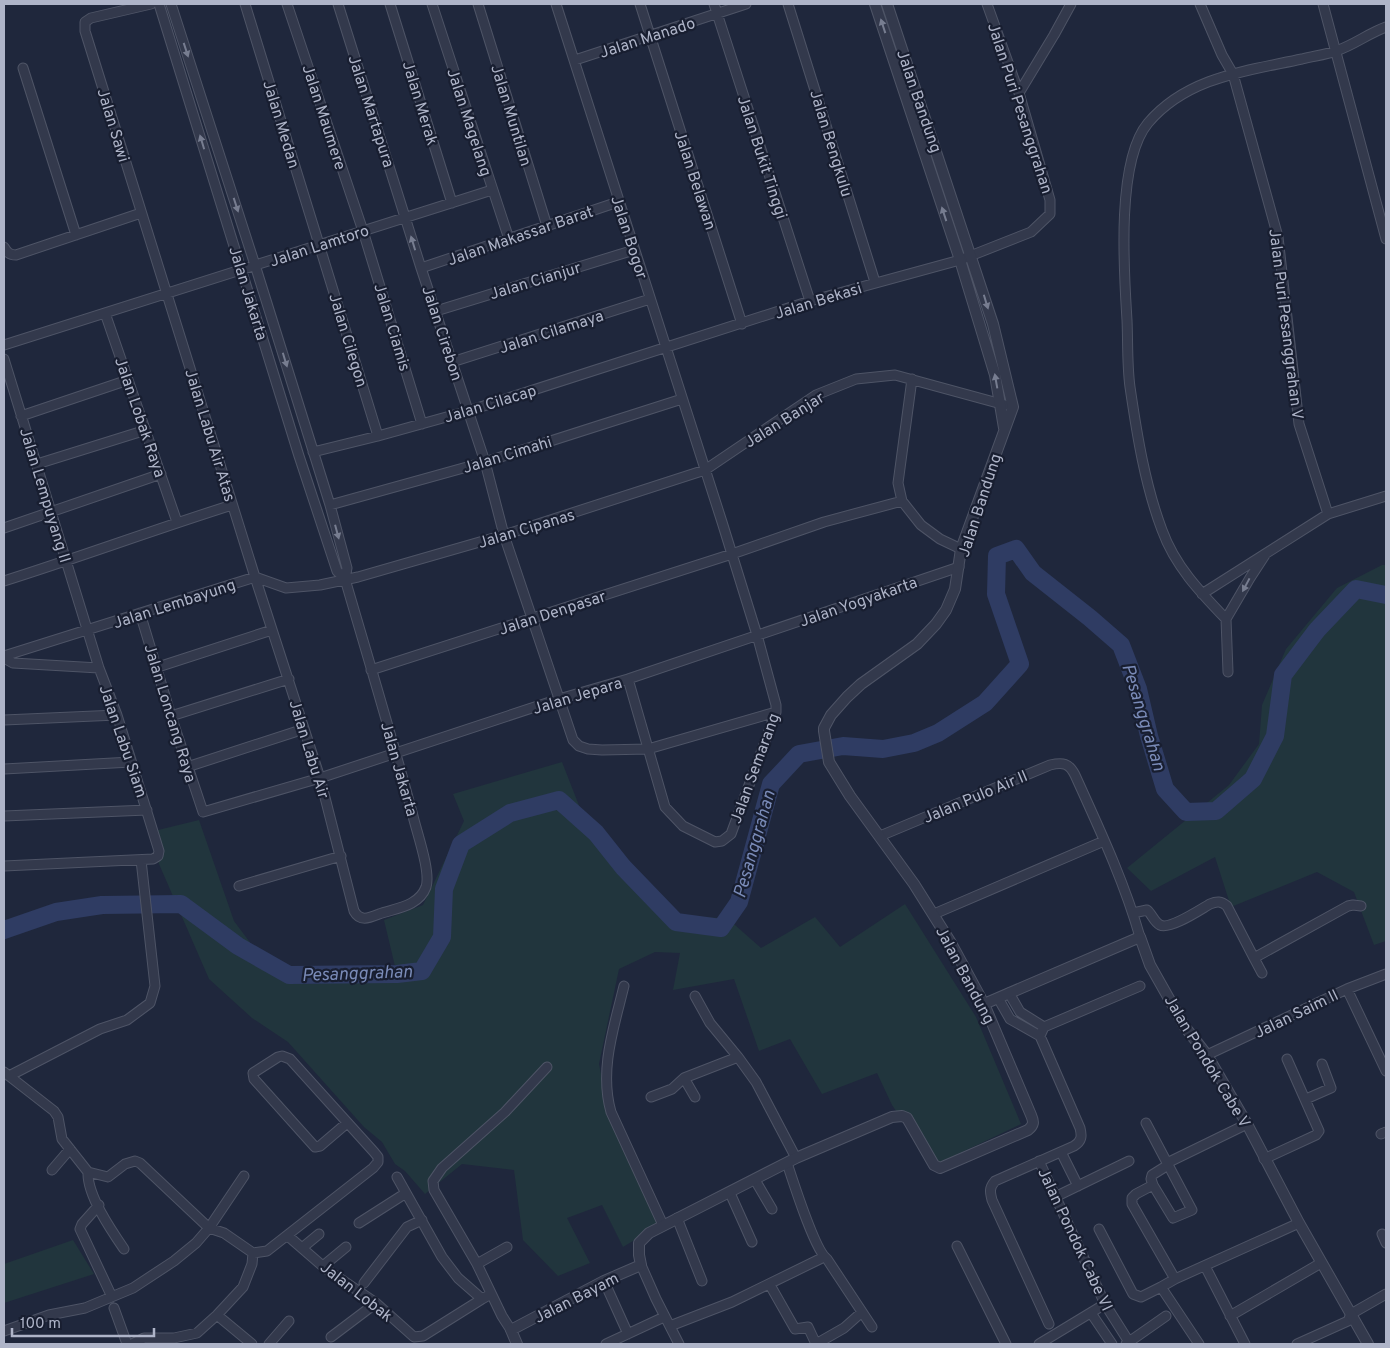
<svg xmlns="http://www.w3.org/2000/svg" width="1390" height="1348" viewBox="0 0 1390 1348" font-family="Overpass,sans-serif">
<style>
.green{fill:#21353d}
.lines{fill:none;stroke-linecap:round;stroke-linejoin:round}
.river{stroke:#2f3c63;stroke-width:18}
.minor-casing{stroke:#4e5466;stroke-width:11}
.tertiary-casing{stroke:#4e5466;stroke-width:12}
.minor{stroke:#33394c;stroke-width:9}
.tertiary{stroke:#33394c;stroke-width:10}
.oneway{fill:#777d90}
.labels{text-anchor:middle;stroke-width:4.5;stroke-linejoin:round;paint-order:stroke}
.street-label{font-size:16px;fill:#aeb4c8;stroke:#181e30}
.water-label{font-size:18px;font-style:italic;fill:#7a8bb8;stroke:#181e30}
</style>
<rect width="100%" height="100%" fill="#1f273c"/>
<path class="green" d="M1382 565H1386V941L1374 945 1354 892 1317 872 1231 907 1215 857 1151 891 1127 868 1229 785 1259 744 1262 705 1286 649 1337 588Z
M562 762 580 808 625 868 676 917 727 918 761 948 815 917 840 947 905 904 976 1017 1021 1124 933 1166 892 1105 877 1073 822 1094 790 1039 759 1051 734 979 673 990 680 953 655 952 619 969 599 1064 611 1123 658 1226 623 1247 602 1205 567 1218 590 1263 558 1276 523 1240 514 1170 462 1164 425 1194 405 1171 395 1164 382 1142 364 1127 288 1042 252 1018 209 979 159 864 150 832 199 820 234 921 272 972 308 984 398 979 384 920 423 905 464 821 453 794Z
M73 1240 94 1274 4 1303V1264Z"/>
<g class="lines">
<path class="river" d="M4 930 56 912 102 905 181 904 238 946 289 975 397 974 422 971 442 937 444 889 461 844 510 813 559 800 596 833 623 867 676 922 721 928 739 902 771 784 799 754 843 746 883 749 914 743 938 733 985 703 1020 664 996 594 997 556 1016 549 1033 573 1090 618 1121 645 1138 689 1149 736 1165 789 1186 812 1216 811 1253 779 1275 736 1283 675 1317 630 1356 589 1386 595"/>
<defs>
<path id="minor" d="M151 4 91 18 85 22V31L255 577 320 778 354 911C360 922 369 918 379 914 397 908 419 906 426 887 431 872 417 833 413 816 392 737 368 658 345 579L347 568 330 505 255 265 171 4
M159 4 299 456 337 571 345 579
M245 4 378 436
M287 4 363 231 422 424
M338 4 421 268 485 462 504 535 573 740 579 746 588 749 602 750 648 749 776 712
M390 4 452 203
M432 4 509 239
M478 4 547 226
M556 4 722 522 757 635 776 705V712L731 834 722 841 715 842 683 826 665 807 628 679
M640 4 742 324
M714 4 810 301
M788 4 875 282
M1200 4 1222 55 1233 74 1278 237 1299 424 1328 514
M1323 4 1386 239
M575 60 746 4
M23 68 76 235
M1019 93 1054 35 1071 4
M4 247C7 252 9 255 16 255L141 213
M421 268 618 202
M436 311 634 250
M105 313 177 522
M4 345 492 190
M4 359 99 668 117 715 159 851 158 856 153 859 4 866
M452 362 650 299
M912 379 898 483 902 501 921 525 940 539 961 549
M21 416 128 380
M313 452 378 436 468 411 810 301 960 260 1031 232 1050 214V200L1019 93 987 4
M37 464 146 430
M330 505 485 462 682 399
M4 528 161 474
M4 581C80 557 156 529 232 505
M1202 594 1328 514 1386 496
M140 613 171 716 203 812 320 778 559 699 628 679 959 567
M1226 619 1250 578 1265 555
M4 656 255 577 286 588 320 585 358 577 504 535 705 470 816 395 856 379 895 375 1005 405
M4 658 13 663 99 668
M158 667 272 630
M371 670 732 554 824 522 902 501
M1228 672 1226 619C1200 592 1175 566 1162 530 1145 485 1137 435 1130 387 1127 365 1128 342 1127 320 1124 272 1116 161 1148 123 1187 77 1246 71 1302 59 1313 56 1325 55 1336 51 1354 45 1369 33 1386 27
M171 716 289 679
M4 720 117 715
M187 767 304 729
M4 769 131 762
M4 816 147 810
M880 836 1050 765C1063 762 1069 763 1075 775 1099 828 1124 881 1140 937
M239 886 341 856
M1133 913 1147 910C1152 914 1154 922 1160 925 1170 930 1201 909 1210 904 1217 901 1221 901 1227 906L1254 958 1348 906 1353 905 1361 906
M934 914 1104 841
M1254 958 1262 973
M624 986C614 1027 599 1070 611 1112L663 1225
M1347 989 1386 1071
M1009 993 1020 1012 1044 1027
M695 996 710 1023 738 1057 756 1082 796 1158
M998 998 1010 1019 1040 1036
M1207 1055 1347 989 1386 974
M4 1072 54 1111 58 1117 62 1139 88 1172 108 1177 125 1164 135 1161 140 1163 209 1228 224 1233 253 1253 267 1251 373 1168 378 1162V1157L374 1152 290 1059 282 1056 278 1057 253 1073 254 1079 315 1147 320 1146 347 1123
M9 1076 100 1029 127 1020 150 1003 155 986 141 860
M684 1078 738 1057
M651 1097 672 1089 684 1078 695 1097
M1306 1099 1331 1088 1322 1064
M1146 1123 1192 1210 1173 1218 1153 1185 1136 1194 1132 1198V1204L1136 1211 1175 1279
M1381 1134 1386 1132
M1061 1152 1078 1186
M1264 1159 1316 1135 1319 1131 1287 1059
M1039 1161 1105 1304 1129 1342
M787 1163C793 1181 815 1251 827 1259L872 1327
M1167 1163 1247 1124
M52 1170 70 1149
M88 1172C87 1195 111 1230 124 1249
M397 1177 442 1257 458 1278 482 1299
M755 1180 772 1209
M1153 1185 1151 1179 1152 1175 1168 1165
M730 1193 752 1242
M1055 1197 1129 1161
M99 1205 82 1224 80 1229 112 1297
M677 1218 702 1281
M359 1223 406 1193
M1099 1229 1133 1294 1141 1297 1161 1287 1199 1344
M1382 1234 1386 1243
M288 1236 326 1269 376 1303 414 1337 423 1336 482 1299 491 1294
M957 1246 1006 1344
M302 1248 319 1234
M477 1264 507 1247
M641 1265 656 1299 679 1344
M323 1266 346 1247
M1205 1266 1245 1344
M604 1281 628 1334
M364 1283 407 1227 422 1220
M770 1285 795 1329 808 1327 816 1344 844 1328 862 1312
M1161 1287 1175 1279 1299 1223
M114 1308 127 1344
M1091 1313 1112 1344
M217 1315 252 1344
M1230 1316 1321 1263
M1049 1324 992 1200C990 1192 989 1188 995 1181L1074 1146C1082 1141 1082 1136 1080 1128L1040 1036 1044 1027 1140 986
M670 1326 732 1302 824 1257
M511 1330 502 1316 477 1264 434 1190 433 1181 442 1168 505 1112 547 1067
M4 1331 49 1315 85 1308 133 1288 174 1261 196 1243 209 1228 244 1176
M331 1337 376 1303
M132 1344 144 1338H174L197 1333 217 1315 243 1287 252 1264 253 1253
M269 1344 289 1321
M606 1344 664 1317
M1039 1344 1105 1304
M1126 1344 1166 1316
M1297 1344 1348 1321 1351 1314 1386 1294"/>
<path id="tertiary" d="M875 4 960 260 995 375 1004 428
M984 1004 1140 937 1150 965 1185 1027 1207 1055 1247 1124 1299 1223 1368 1344
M517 1344 511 1330 604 1281 641 1265 639 1255V1243L649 1233 796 1158 892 1117 902 1116 907 1118 934 1165 940 1168 1028 1130C1034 1125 1034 1122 1031 1115L984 1004 951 943 914 884 850 796 829 762 824 731V728L831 715 847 697 861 684 917 644 936 624 946 610 955 589 961 549 1013 407 993 324 887 4"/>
</defs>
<use href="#minor" class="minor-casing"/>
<use href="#tertiary" class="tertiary-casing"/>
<use href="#minor" class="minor"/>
<use href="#tertiary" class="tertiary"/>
</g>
<defs><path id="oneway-solid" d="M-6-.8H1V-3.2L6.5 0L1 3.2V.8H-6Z" transform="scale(1.25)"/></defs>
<g class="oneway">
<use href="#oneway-solid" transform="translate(883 26) rotate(-108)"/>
<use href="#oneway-solid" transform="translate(186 50) rotate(72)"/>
<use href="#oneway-solid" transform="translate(202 142) rotate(-107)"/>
<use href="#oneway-solid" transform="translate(236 205) rotate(72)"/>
<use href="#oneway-solid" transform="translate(944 214) rotate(-108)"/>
<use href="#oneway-solid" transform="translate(413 243) rotate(-107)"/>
<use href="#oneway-solid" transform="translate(986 302) rotate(73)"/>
<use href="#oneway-solid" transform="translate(285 360) rotate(73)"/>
<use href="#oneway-solid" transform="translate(996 381) rotate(-100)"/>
<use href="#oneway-solid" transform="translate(337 532) rotate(75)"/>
<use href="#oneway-solid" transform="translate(1246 585) rotate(118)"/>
</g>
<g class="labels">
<g class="street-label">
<text transform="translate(647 37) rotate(-18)" y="6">Jalan Manado</text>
<text transform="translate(920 101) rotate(71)" y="6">Jalan Bandung</text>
<text transform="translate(421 103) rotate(73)" y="6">Jalan Merak</text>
<text transform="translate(1021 108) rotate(72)" y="6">Jalan Puri Pesanggrahan</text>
<text transform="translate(372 111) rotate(72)" y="6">Jalan Martapura</text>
<text transform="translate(512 115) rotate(73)" y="6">Jalan Muntilan</text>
<text transform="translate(325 117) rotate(72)" y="6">Jalan Maumere</text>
<text transform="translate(470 122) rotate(72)" y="6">Jalan Magelang</text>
<text transform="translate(282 124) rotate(73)" y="6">Jalan Medan</text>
<text transform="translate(114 125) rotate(73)" y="6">Jalan Sawi</text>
<text transform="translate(832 143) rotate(73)" y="6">Jalan Bengkulu</text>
<text transform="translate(763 157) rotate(72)" y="6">Jalan Bukit Tinggi</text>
<text transform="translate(696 180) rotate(72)" y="6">Jalan Belawan</text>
<text transform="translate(520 235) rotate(-19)" y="6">Jalan Makassar Barat</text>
<text transform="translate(630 237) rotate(72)" y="6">Jalan Bogor</text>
<text transform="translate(319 245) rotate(-18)" y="6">Jalan Lamtoro</text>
<text transform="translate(535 280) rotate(-17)" y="6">Jalan Cianjur</text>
<text transform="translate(249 293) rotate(73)" y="6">Jalan Jakarta</text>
<text transform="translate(818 300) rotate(-17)" y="6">Jalan Bekasi</text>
<text transform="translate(1287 324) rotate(83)" y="6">Jalan Puri Pesanggrahan V</text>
<text transform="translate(393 327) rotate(73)" y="6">Jalan Ciamis</text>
<text transform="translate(551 331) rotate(-18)" y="6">Jalan Cilamaya</text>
<text transform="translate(443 333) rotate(72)" y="6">Jalan Cirebon</text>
<text transform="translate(349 340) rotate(73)" y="6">Jalan Cilegon</text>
<text transform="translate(490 403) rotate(-17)" y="6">Jalan Cilacap</text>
<text transform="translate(141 417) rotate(71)" y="6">Jalan Lobak Raya</text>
<text transform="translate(784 419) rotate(-32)" y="6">Jalan Banjar</text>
<text transform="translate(211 435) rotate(73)" y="6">Jalan Labu Air Atas</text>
<text transform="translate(507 454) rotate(-17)" y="6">Jalan Cimahi</text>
<text transform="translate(46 495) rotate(73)" y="6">Jalan Lempuyang II</text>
<text transform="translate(979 505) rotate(-72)" y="6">Jalan Bandung</text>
<text transform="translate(526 528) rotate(-17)" y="6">Jalan Cipanas</text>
<text transform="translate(858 601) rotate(-19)" y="6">Jalan Yogyakarta</text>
<text transform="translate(174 603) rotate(-18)" y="6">Jalan Lembayung</text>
<text transform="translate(552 612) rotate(-18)" y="6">Jalan Denpasar</text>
<text transform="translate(577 695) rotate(-17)" y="6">Jalan Jepara</text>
<text transform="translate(171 713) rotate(73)" y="6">Jalan Loncang Raya</text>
<text transform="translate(124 741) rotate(71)" y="6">Jalan Labu Siam</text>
<text transform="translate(310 749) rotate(73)" y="6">Jalan Labu Air</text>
<text transform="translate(754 768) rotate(-70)" y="6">Jalan Semarang</text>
<text transform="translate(400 769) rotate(74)" y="6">Jalan Jakarta</text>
<text transform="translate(975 796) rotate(-23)" y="6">Jalan Pulo Air II</text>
<text transform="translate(966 975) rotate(62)" y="6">Jalan Bandung</text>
<text transform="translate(1296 1013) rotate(-26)" y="6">Jalan Saim II</text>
<text transform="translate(1208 1061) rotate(59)" y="6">Jalan Pondok Cabe V</text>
<text transform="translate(1076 1239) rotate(65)" y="6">Jalan Pondok Cabe VI</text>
<text transform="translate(357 1291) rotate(38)" y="6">Jalan Lobak</text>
<text transform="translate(576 1297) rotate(-27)" y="6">Jalan Bayam</text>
</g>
<g class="water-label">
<text transform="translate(1144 717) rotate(73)" y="6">Pesanggrahan</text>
<text transform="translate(754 844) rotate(-74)" y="6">Pesanggrahan</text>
<text transform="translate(357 973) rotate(-2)" y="6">Pesanggrahan</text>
</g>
</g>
<rect width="1390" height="1348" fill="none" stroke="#aeb4c8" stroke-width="10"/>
<path d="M12 1328v8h142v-8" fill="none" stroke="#aeb4c8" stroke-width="2.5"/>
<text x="20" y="1328" font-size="15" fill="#aeb4c8" stroke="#181e30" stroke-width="4" paint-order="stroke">100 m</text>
</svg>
